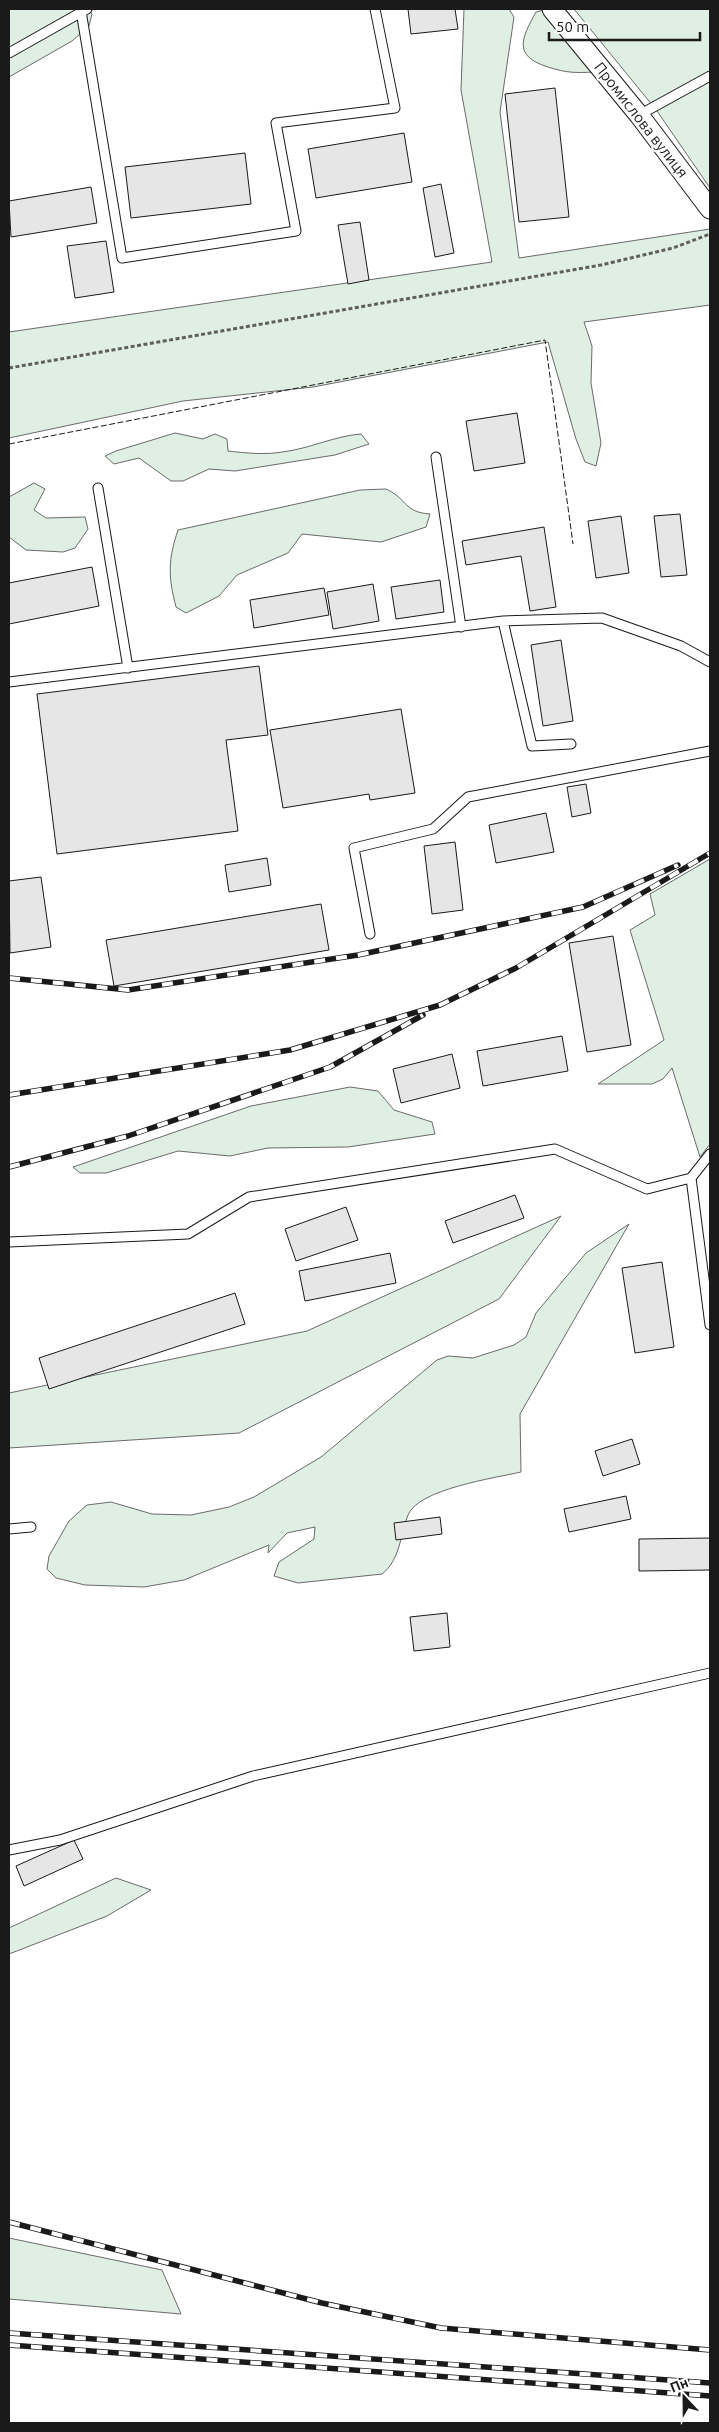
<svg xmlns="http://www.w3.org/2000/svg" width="719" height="2432" viewBox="0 0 719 2432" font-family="Ubuntu,sans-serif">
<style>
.green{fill:#e0efe3;stroke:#6a6a6a}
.building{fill:#e6e6e6;stroke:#1a1a1a}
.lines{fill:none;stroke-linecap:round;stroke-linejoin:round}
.lane-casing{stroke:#1a1a1a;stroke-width:11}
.street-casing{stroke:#1a1a1a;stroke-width:21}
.path{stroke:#5f5f5f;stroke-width:3;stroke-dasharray:4 2.5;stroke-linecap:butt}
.lane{stroke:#fff;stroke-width:9}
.street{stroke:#fff;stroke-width:19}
.rail-casing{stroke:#1a1a1a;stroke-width:5.5}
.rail{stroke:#fff;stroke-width:4;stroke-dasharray:11;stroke-linecap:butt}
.fence{stroke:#1a1a1a;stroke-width:1;stroke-dasharray:6 2.5;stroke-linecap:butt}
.labels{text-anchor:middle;stroke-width:4;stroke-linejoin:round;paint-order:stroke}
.street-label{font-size:15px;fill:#1a1a1a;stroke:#fff}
</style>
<rect width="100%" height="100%" fill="#fff"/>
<path class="green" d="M9 9H88L92 14 89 26 72 41 9 77Z
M464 9H509L514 17 500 112 519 258 710 229V305L584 322 592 346 591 383 601 443 596 466 585 462 576 439 548 342 313 387 183 401 9 438V332L492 262 461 90Z
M574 9H710V188L657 111Z
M544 10 594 72C576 73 566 73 548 67 513 56 521 39 536 12Z
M175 433 203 439 215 434 227 439 228 451C245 453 265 455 282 452 309 449 334 436 361 434L369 444 335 455 235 471 209 469 183 481H171L139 458 114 464 105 456 116 451Z
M34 483 45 489 34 510 46 518 85 517 88 529 75 548 63 552 26 550 9 537V497Z
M386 489C408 499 403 512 430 514L426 527 381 542 302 534 288 553 237 575 219 596 186 613 176 607C168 576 168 560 178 530L360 490Z
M710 859V1144L700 1157 672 1068 663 1079 652 1084H598L664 1040 630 930 655 915 650 894Z
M350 1087 378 1091 394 1110 432 1122 435 1134 348 1147 268 1148 230 1156 178 1151 106 1173H80L73 1167 251 1106Z
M561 1216 499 1299 239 1433 9 1448V1393L307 1331Z
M629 1224 520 1414 521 1472C495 1478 418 1489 408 1515 400 1536 400 1560 382 1574L298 1583 274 1576 279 1562 314 1539 315 1527 287 1533 268 1553 269 1545 184 1580 144 1587 85 1585 56 1578 47 1569 49 1556 69 1521 87 1505 111 1502 152 1514 191 1515 229 1507 254 1497 321 1457 437 1360 448 1356 473 1358 514 1345 526 1337 536 1313 586 1253Z
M116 1878 151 1890 107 1916 9 1954V1928Z
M9 2238 162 2270 181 2314 9 2299Z"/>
<path class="building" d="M408 9H455L458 29 411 34Z
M555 88 569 217 519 222 505 94Z
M404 133 412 182 316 198 308 149Z
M245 153 251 204 131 218 125 167Z
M441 184 454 253 435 257 423 188Z
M91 187 97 223 11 237 9 201Z
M360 222 369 280 348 284 338 225Z
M106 241 114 292 75 298 67 246Z
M517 413 525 463 474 471 466 421Z
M680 514 687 575 661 577 654 516Z
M621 516 629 573 596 578 588 521Z
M544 527 556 607 530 611 521 556 466 565 462 541Z
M92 567 99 606 9 624V583Z
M440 580 444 612 396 619 391 587Z
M373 584 379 621 333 629 327 592Z
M324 588 329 615 254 628 250 600Z
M561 640 573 721 543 726 531 645Z
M259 666 268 735 226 740 238 831 57 854 37 694Z
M401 709 415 793 370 800 369 794 283 808 270 730Z
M586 784 591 813 572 817 567 787Z
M546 813 554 852 496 863 489 825Z
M455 842 463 910 432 914 424 846Z
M267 858 271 885 229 892 225 865Z
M41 877 51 947 10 953 9 881Z
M321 904 329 950 114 986 106 940Z
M613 936 631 1045 587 1052 569 943Z
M562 1036 568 1071 483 1086 477 1051Z
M452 1054 460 1088 401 1103 393 1069Z
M515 1195 524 1218 453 1243 445 1221Z
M346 1207 358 1240 296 1261 285 1229Z
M390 1253 396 1283 305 1301 299 1271Z
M662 1262 674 1347 635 1353 622 1268Z
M235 1293 245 1324 49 1389 39 1358Z
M632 1439 640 1464 603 1476 595 1451Z
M626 1496 631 1519 569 1532 564 1509Z
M440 1517 442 1534 396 1540 394 1523Z
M710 1538V1570L639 1571V1539Z
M447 1613 450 1647 414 1651 410 1617Z
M74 1840 83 1859 24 1886 16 1866Z"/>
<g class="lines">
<defs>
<path id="lane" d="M81 11 122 258 296 231 276 123 395 108 375 9
M9 53 87 9
M639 115 710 76
M436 457 461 627
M98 488 128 668
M503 621 532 746 571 744
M9 682 503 621 602 618 681 646 710 662
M370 934 354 848 433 829 468 797 710 751
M691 1178 710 1154
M9 1242 188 1234 249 1197 555 1149 647 1189 691 1178 710 1325
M9 1529 31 1527
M9 1850 60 1840 253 1776 710 1673"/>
<path id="street" d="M552 9 639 115 710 209"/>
</defs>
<use href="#lane" class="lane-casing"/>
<use href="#street" class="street-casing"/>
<path class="path" d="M9 368 601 265 673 248 710 234"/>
<use href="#lane" class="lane"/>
<use href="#street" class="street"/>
<defs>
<path id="rail" d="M9 978 128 990 358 955 583 907 678 865
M9 1095 290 1050 440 1005 516 968 710 853
M9 1167 128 1136 330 1067 423 1015
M9 2222 322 2303 441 2328 710 2350
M9 2333 710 2383
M9 2345 710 2396"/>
</defs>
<use href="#rail" class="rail-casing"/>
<use href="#rail" class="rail"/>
<path class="fence" d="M9 444 545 340 573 544"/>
</g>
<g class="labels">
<g class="street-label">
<text transform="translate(641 120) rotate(52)" y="5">Промислова вулиця</text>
</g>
</g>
<rect width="719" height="2432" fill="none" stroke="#1a1a1a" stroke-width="20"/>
<g transform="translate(684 2397) rotate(338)" stroke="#ffffff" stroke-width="4" paint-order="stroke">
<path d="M0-4L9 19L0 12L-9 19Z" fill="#1a1a1a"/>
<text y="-8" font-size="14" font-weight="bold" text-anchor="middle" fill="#1a1a1a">Пн</text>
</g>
<path d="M549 32v8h151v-8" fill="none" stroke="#1a1a1a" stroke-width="2.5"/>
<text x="556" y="32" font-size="15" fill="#1a1a1a" stroke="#ffffff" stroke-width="4" paint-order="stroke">50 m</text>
</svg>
